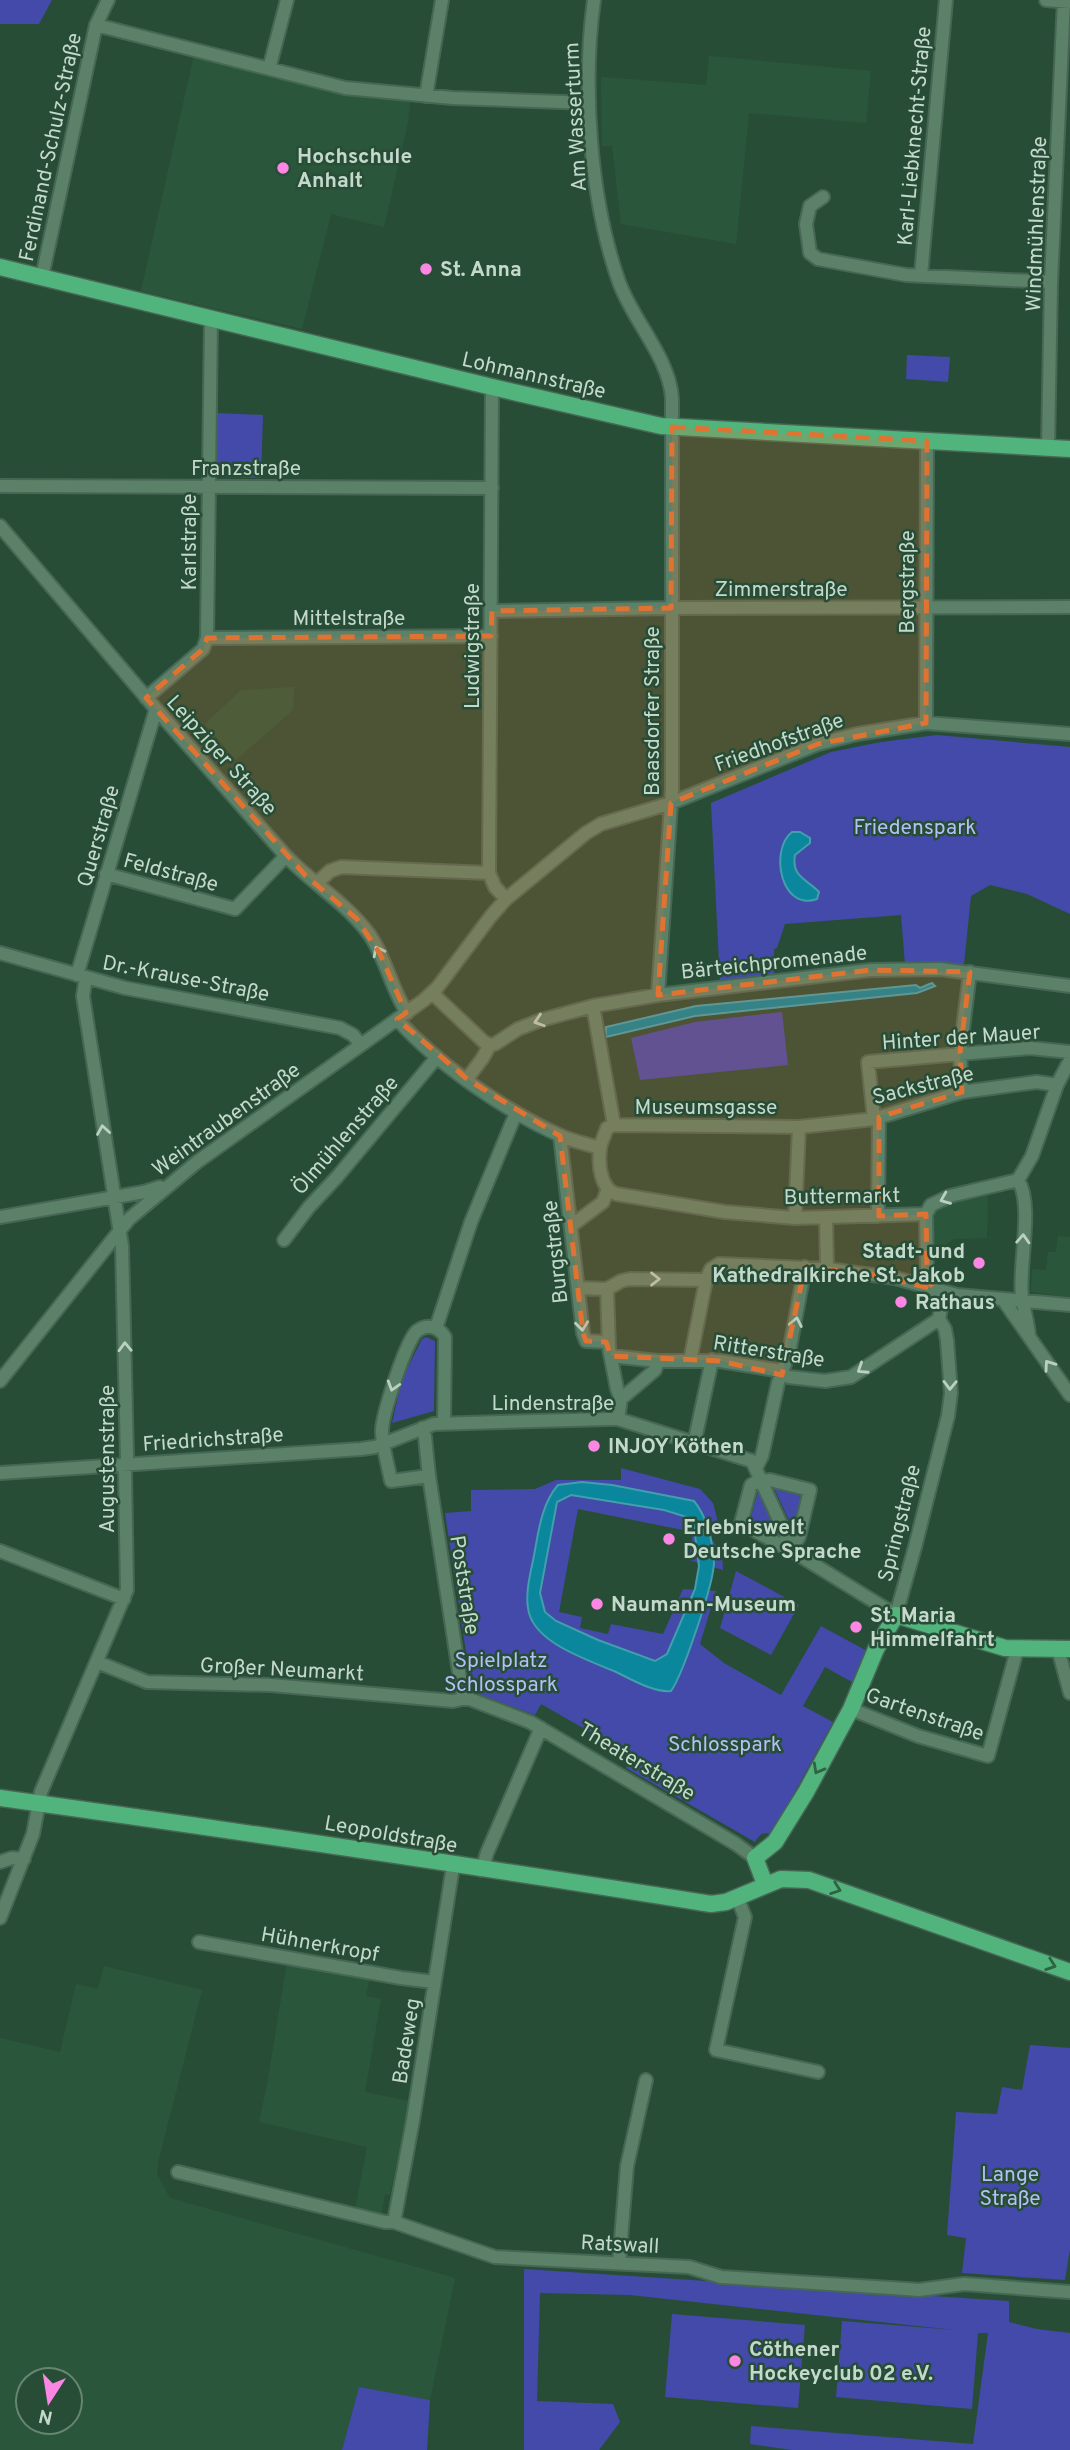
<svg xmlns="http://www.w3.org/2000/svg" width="1070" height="2450" viewBox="0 0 1070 2450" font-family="Overpass,sans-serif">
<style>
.built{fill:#2a573c;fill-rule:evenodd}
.green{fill:#434aaa}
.water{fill:#0a869d;stroke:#429fab;stroke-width:2;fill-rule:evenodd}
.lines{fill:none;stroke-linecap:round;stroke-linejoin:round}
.minor-casing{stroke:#476755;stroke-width:16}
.major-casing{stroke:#476755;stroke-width:19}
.minor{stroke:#5b8168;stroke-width:12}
.major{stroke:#52b47d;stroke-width:16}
.oneway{stroke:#bad0c1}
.oneway2{stroke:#306244}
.marked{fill:#e17332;fill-opacity:0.2;stroke:#e17332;stroke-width:5;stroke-dasharray:14 9;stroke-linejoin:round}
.poi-dot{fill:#fc86e3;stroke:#284d36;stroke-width:2.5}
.labels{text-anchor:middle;stroke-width:5;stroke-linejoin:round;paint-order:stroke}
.street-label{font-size:21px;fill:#c4d9cb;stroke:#284d36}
.poi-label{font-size:21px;font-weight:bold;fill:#c4d9cb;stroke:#284d36;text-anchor:start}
.park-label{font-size:21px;fill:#b4bff6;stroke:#284d36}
</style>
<rect width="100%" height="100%" fill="#284d36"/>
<path class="built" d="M194 55 268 77 346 94 410 102 408 123 384 227 331 214 302 329 141 291Z
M709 56 871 71 866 123 749 113 736 244 621 224 612 146H602L601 77 706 85Z
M294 687 293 710 236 760 205 724 241 690Z
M988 1196 987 1238 954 1239 938 1250 931 1242V1213L945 1204Z
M1058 1236 1070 1237V1297L1031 1292 1032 1269 1046 1270 1048 1252H1056Z
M287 1961 370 1977 366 1996 381 1999 365 2092 409 2101 390 2195 385 2194 381 2216 355 2210 367 2147 259 2122 268 2080Z
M104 1966 202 1990 158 2163 157 2174 170 2198 455 2278 430 2400 359 2388 342 2450H0V2038L60 2052 76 1984 98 1989ZM28 2380H70V2422H28Z"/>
<path class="green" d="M0 0H52L39 24H0Z
M907 355 950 357 948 382 906 379Z
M216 413 263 415 261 478 214 477Z
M937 735 1070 747V914L1027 894 990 885 971 896 964 964H905L901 915 785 924 777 948 774 949V977L720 983 711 803 831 752 881 742Z
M782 1012 788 1065 640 1080 631 1038 695 1022Z
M426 1337 435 1341 434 1411 392 1423 402 1379 422 1339Z
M621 1468 700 1489 713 1503 718 1522 711 1538 722 1554 723 1570 689 1560 693 1532 578 1509 559 1612 582 1617 580 1628 608 1634 611 1624 663 1634 683 1589 716 1591 700 1644 724 1663 781 1695 821 1626 867 1651 852 1682 825 1667 803 1706 833 1722 772 1834C762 1832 760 1834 755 1842L626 1768 632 1756 541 1704 535 1715 481 1695 471 1685 445 1513 471 1511V1490L535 1489 556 1480H621Z
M773 1486 805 1494 796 1535Z
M760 1493 782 1541 749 1525 757 1494Z
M736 1571 799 1605 771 1655 720 1628Z
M1030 2045 1070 2048V2249L1065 2280 962 2273 966 2238 947 2235 956 2112 997 2114 1002 2087 1022 2090Z
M524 2269 1009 2301V2322L1037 2329 1070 2333V2450H792L750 2444 751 2426 973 2444 988 2333H978L972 2409 836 2397 842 2321 955 2330 630 2295 540 2293 537 2401 613 2404 620 2422 599 2450H524Z
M672 2314 805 2325 798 2408 665 2397Z
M359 2387 430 2400 427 2450H342Z"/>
<path class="water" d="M792 832H800L810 838V843L795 855C791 877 807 879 819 892L817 899C781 912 769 850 792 832Z
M932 983 935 986 917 993 695 1016 606 1037V1027L696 1006 916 985 920 988Z
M582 1482 612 1485 694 1501C707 1517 713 1542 714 1562 714 1583 683 1674 671 1691 654 1693 631 1679 616 1672 589 1660 532 1643 528 1608 525 1590 532 1568 535 1550 539 1527 543 1502 558 1485ZM571 1495 664 1510 690 1518 694 1527 699 1566 695 1589 667 1654 655 1661 598 1640 556 1621 545 1612 540 1593 557 1502Z"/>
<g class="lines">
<defs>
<path id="minor" d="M594 0C582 86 590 200 619 282 633 321 669 357 672 398V789L658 995
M1046 0 1070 2
M96 25 345 88 453 98 589 103
M269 69 287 0
M426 96 442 0
M823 197 810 206 806 224 810 253 818 259 906 275 1051 282
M921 275 946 0
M42 277 96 25 108 0
M492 387 489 873 495 887 506 899
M1048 448 1051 282 1064 0
M0 486 492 488
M0 526 156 709 286 856C312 883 346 903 369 934 386 958 391 988 407 1013
M492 611 671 608 1070 607
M207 638 491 636
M146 698 203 649 207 638 211 319
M926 723 927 441
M106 874 235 909 286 856
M317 883 330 871 341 867 489 873
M0 953 125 988 340 1028 353 1035 361 1045
M77 975 156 709
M432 993 484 1042 490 1045
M593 1006 614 1125
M397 1019C437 1064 504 1110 559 1135 572 1141 586 1144 600 1148
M490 1045 495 1044 518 1029 541 1020 593 1006 658 995 871 970 940 969 1070 986
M467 1079 482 1059 490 1045
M962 1092 960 1053 970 972
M874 1119 868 1062 1030 1048 1070 1052
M614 1125 799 1127 874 1119 962 1092 1037 1082 1057 1085
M614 1125 607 1128C605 1135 600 1143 600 1150 598 1165 601 1189 616 1194L725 1212 795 1218 926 1214
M560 1136 583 1333 586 1341 608 1342
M1018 1180C1034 1205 1018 1265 1022 1298 1024 1310 1028 1323 1029 1335
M1018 1180 1032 1156 1057 1085 1070 1060
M878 1216 879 1117
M0 1217 144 1192 160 1187
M826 1217 827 1269
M795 1218 799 1127
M571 1226 603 1202 607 1191
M284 1240 309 1207 337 1177 437 1057
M579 1288 607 1289 621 1281 630 1279 706 1280
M607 1289 609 1348 617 1389 621 1399 618 1419
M1004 1301 1070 1395
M436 1328 471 1222 516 1113
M611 1356 658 1361H720L775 1370 789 1377 825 1381 851 1377 939 1319
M690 1361 706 1280 711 1269 719 1264 827 1269 895 1278 957 1295 1070 1305
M0 1381 129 1219 197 1162 424 1000 437 988 491 916 506 899 586 833 601 824 671 803 818 744 857 734 926 723 1070 734
M621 1399 655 1370 658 1361
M422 1428 425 1437 429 1476 461 1685 463 1693 467 1698
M694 1444 712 1360
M756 1468 762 1456 778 1383 789 1353 805 1267
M0 1473 361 1449 375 1447 434 1424 607 1419H618L752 1461 792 1548 797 1554 896 1615 915 1547 948 1416 951 1393 947 1340 945 1329 939 1319 942 1302 927 1277 926 1214 931 1205 950 1196 1018 1180
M429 1476 391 1481C388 1465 383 1449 382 1433 381 1417 406 1341 417 1331 427 1323 439 1327 445 1337L444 1423
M770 1480 810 1490 799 1537 792 1548 784 1547 741 1523 751 1485 756 1482Z
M0 1551 124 1599
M1058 1649 1070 1693
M97 1662 147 1682 271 1685 453 1701 467 1698
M467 1698 530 1722 736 1844 755 1858
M851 1709 918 1736 988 1756 1017 1650
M0 1862 12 1858 24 1859
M482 1870 487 1853 541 1728
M737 1897 745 1917 716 2050 818 2072
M0 1918 33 1834 41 1792 127 1590 125 1472 127 1457 122 1246 83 996 86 977
M199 1942 401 1978 434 1982
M178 2172 385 2222H394L495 2257 689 2267 721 2277 906 2289 919 2290 964 2284 1070 2292
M394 2222 413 2120 453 1866
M619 2263 627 2166 646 2080"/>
<path id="major" d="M0 267 492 387 661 426 1070 449
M0 1798C237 1831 474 1866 711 1904L726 1902 781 1879 809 1880 1070 1972
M765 1884 755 1858 775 1842 806 1792 851 1709 876 1649 896 1615 1005 1648 1070 1649"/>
</defs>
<use href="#minor" class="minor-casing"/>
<use href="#major" class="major-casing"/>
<use href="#minor" class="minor"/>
<use href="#major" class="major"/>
</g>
<defs><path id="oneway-chevron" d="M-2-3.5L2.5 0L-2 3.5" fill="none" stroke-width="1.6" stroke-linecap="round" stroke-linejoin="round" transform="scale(1.75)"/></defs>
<g class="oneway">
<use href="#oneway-chevron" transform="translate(378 951) rotate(-117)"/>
<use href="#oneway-chevron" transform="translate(539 1021) rotate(162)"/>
<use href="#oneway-chevron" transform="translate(103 1130) rotate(-99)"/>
<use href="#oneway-chevron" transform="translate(945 1199) rotate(158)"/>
<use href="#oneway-chevron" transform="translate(1023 1239) rotate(-87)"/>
<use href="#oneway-chevron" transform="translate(655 1279)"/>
<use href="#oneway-chevron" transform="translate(796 1322) rotate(-79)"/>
<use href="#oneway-chevron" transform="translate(582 1326) rotate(83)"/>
<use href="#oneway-chevron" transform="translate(125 1347) rotate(-92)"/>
<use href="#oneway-chevron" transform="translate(1049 1365) rotate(-125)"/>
<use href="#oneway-chevron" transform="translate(862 1369) rotate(147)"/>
<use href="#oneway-chevron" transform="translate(950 1385) rotate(91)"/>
<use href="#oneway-chevron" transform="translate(393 1386) rotate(107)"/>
</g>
<g class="oneway2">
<use href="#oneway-chevron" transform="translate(818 1769) rotate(119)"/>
<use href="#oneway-chevron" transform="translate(836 1889) rotate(20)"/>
<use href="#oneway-chevron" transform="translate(1051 1965) rotate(19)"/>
</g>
<path class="marked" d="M672 427 927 441 926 723 818 744 671 803 658 995 871 970 970 972 960 1053 962 1092 879 1117V1216L926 1214 927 1277 934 1289 870 1274 805 1267 782 1375 720 1361 611 1356 606 1342 586 1341 583 1333 560 1136 467 1079 397 1019 406 1013 380 954 357 919 305 875 146 698 203 649 207 638 491 636 492 611 671 608Z"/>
<g class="poi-dot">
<circle cx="283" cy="168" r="7"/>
<circle cx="426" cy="269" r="7"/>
<circle cx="979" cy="1263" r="7"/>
<circle cx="901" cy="1302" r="7"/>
<circle cx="594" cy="1446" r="7"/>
<circle cx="669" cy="1539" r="7"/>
<circle cx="597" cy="1604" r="7"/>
<circle cx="856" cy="1627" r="7"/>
<circle cx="735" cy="2361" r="7"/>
</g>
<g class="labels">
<g class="street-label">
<text transform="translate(575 117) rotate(-93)" y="7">Am Wasserturm</text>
<text transform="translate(914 136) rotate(-85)" y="7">Karl-Liebknecht-Straße</text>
<text transform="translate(50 147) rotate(-78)" y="7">Ferdinand-Schulz-Straße</text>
<text transform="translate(1036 224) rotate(-88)" y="7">Windmühlenstraße</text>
<text transform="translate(534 375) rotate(13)" y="7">Lohmannstraße</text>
<text x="246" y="475">Franzstraße</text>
<text transform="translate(189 542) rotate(-90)" y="7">Karlstraße</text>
<text transform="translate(907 582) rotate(-90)" y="7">Bergstraße</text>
<text x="781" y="596">Zimmerstraße</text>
<text x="349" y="625">Mittelstraße</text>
<text transform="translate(472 646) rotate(-90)" y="7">Ludwigstraße</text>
<text transform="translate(652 711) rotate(-90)" y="7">Baasdorfer Straße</text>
<text transform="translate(779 742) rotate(-20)" y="7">Friedhofstraße</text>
<text transform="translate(222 755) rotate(48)" y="7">Leipziger Straße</text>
<text transform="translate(98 836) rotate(-74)" y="7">Querstraße</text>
<text transform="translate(171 872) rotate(15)" y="7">Feldstraße</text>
<text transform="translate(774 962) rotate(-6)" y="7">Bärteichpromenade</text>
<text transform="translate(186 978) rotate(11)" y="7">Dr.-Krause-Straße</text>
<text transform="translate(961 1037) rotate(-4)" y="7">Hinter der Mauer</text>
<text transform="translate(923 1085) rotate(-14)" y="7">Sackstraße</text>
<text x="706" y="1114">Museumsgasse</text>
<text transform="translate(226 1119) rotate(-36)" y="7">Weintraubenstraße</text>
<text transform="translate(345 1135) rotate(-49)" y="7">Ölmühlenstraße</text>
<text transform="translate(842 1196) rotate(-1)" y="7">Buttermarkt</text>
<text transform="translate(555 1252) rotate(-96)" y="7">Burgstraße</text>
<text transform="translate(769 1351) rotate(9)" y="7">Ritterstraße</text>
<text x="553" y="1410">Lindenstraße</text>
<text transform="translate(213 1439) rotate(-4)" y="7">Friedrichstraße</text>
<text transform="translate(107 1459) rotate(-90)" y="7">Augustenstraße</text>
<text transform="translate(899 1523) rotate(-76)" y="7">Springstraße</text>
<text transform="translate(465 1585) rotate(81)" y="7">Poststraße</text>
<text transform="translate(282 1669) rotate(3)" y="7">Großer Neumarkt</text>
<text transform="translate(925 1714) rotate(19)" y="7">Gartenstraße</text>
<text transform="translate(637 1761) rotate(31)" y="7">Theaterstraße</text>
<text transform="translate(391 1834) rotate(10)" y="7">Leopoldstraße</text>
<text transform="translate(320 1944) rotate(10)" y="7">Hühnerkropf</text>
<text transform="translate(406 2041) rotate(-81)" y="7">Badeweg</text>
<text transform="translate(620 2244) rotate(3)" y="7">Ratswall</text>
</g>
<g class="poi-label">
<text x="297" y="163">Hochschule<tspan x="297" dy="24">Anhalt</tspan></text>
<text x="440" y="276">St. Anna</text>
<text x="965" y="1258" text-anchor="end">Stadt- und<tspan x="965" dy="24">Kathedralkirche St. Jakob</tspan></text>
<text x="915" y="1309">Rathaus</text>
<text x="608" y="1453">INJOY Köthen</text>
<text x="683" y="1534">Erlebniswelt<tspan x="683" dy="24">Deutsche Sprache</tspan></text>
<text x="611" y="1611">Naumann-Museum</text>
<text x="870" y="1622">St. Maria<tspan x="870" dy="24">Himmelfahrt</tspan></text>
<text x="749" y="2356">Cöthener<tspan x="749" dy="24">Hockeyclub 02 e.V.</tspan></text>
</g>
<g class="park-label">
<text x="915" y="834">Friedenspark</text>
<text x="501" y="1667">Spielplatz<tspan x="501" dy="24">Schlosspark</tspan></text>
<text x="725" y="1751">Schlosspark</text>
<text x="1010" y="2181">Lange<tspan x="1010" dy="24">Straße</tspan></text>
</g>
</g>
<g transform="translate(49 2401) rotate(192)"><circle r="33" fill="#284d36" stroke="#668572" stroke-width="2"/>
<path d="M0-5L12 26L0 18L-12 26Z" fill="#fc86e3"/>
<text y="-10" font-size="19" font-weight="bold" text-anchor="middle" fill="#c4d9cb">N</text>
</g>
</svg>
